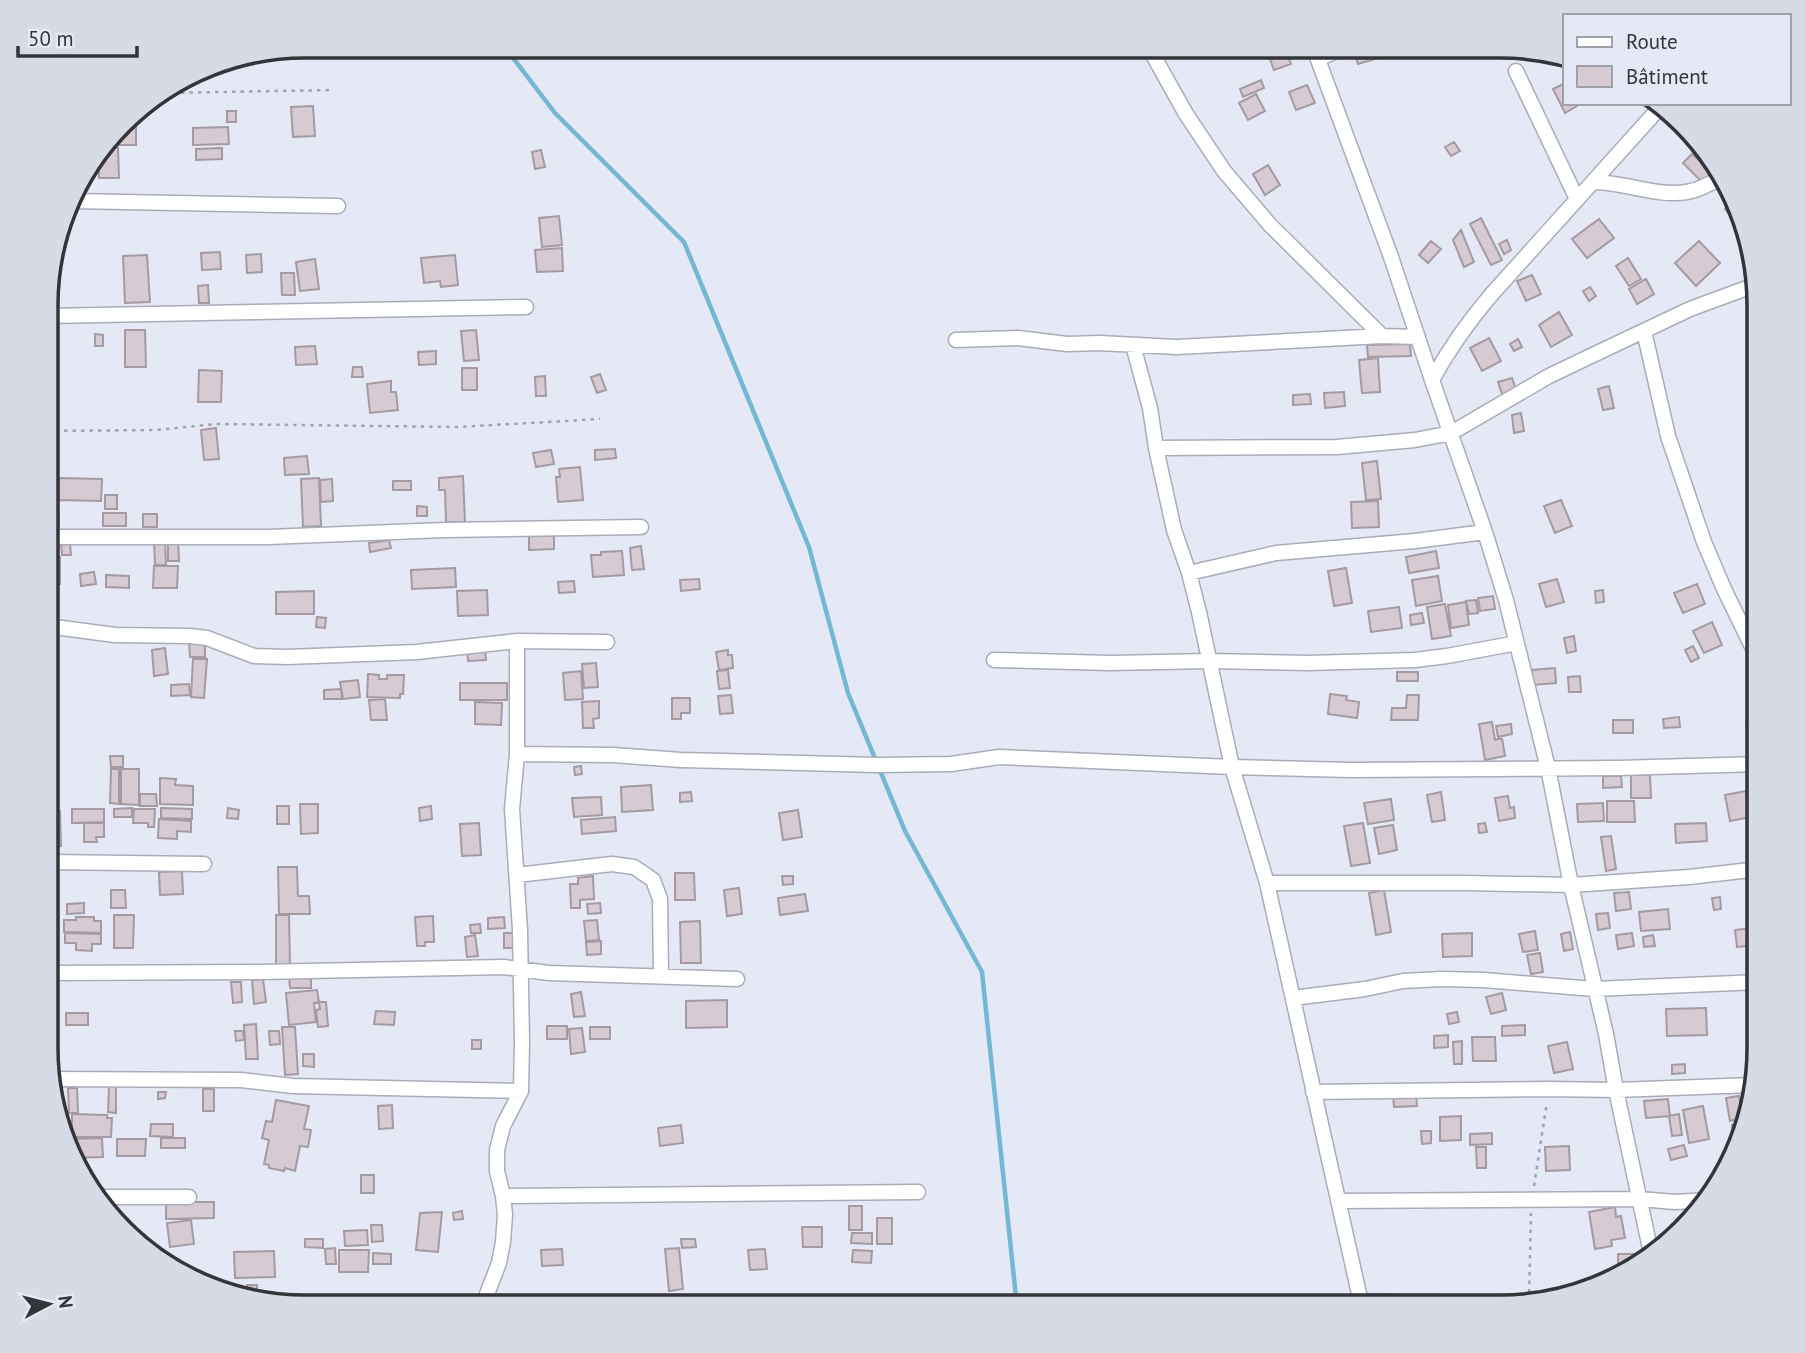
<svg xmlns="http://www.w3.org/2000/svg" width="1805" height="1353" viewBox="0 0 1805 1353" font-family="'PT Sans',sans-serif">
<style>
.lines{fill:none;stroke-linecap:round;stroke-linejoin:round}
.stream{stroke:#75b7d2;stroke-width:4.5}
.building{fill:#d6cbd2;stroke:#a59aa1;stroke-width:2}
.street-casing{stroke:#a8adb8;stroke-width:17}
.path{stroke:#a0a3ad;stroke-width:2.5;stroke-dasharray:3.5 5;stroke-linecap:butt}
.street{stroke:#fff;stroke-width:14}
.rim{fill:none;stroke:#34353a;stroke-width:3.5}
</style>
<rect width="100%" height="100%" fill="#e4e9f5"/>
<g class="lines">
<path class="stream" d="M504 46 555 113 684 242 809 547 848 693 905 831 982 972 1017 1307"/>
</g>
<path class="building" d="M1265 46H1284L1291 64 1274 70Z
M1375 49 1378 58 1358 64 1355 55Z
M1261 80 1264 88 1243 97 1240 89Z
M1565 83V103H1582L1565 113 1553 89Z
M1307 85 1315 103 1296 110 1289 92Z
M1256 94 1265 111 1248 120 1239 103Z
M313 106 315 136 293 137 291 107Z
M227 111H236V122H227Z
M228 127 229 144 193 145V128Z
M119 128H136V145H109L110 142H107Z
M1454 142 1460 151 1451 156 1445 147Z
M103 148H118L119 178H99L98 154Z
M222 148V159L196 160V149Z
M541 150 545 167 535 169 532 152Z
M1692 154 1714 174 1704 184 1683 163Z
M1268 165 1280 185 1265 195 1253 174Z
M1735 201 1742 231 1725 209Z
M559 216 562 245 542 247 539 218Z
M1481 218 1502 260 1491 265 1470 224Z
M1599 219 1614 238 1587 258 1572 239Z
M1461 230 1474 262 1464 267 1453 240Z
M1507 240 1511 250 1504 254 1499 244Z
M1431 241 1441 249 1428 263 1419 255Z
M1699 241 1720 263 1696 286 1675 263Z
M562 248 563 271 537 272 535 250Z
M220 252 221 269 202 270 201 253Z
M261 254 262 272 247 273 246 255Z
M147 255 150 302 125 303 123 256Z
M455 255 458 285 441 287 440 281 424 283 421 258Z
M1628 258 1641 279 1629 286 1616 266Z
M315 259 319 289 300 291 296 262Z
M281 273H294L295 295H282Z
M1532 275 1541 294 1526 301 1517 281Z
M1646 279 1654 294 1637 304 1629 289Z
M208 285 209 303H199L198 286Z
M1590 287 1596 296 1589 301 1583 291Z
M1559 312 1572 335 1551 347 1539 325Z
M125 330H145L146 367H125Z
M476 330 479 360 464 361 461 331Z
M95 334 103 335V346H95Z
M1489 338 1501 361 1482 371 1470 348Z
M1518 339 1522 347 1514 351 1510 344Z
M1410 344 1411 356 1368 357 1367 345Z
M315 346 317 364 296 365 295 347Z
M436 351V364L419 365 418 352Z
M1378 358 1380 392 1362 393 1359 360Z
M353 367H362L363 377H352Z
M462 368H477V390H462Z
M199 370 222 371 221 402H198Z
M600 374 606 390 597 393 591 377Z
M545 376 546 396H536L535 377Z
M1512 378 1517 393 1503 397 1498 382Z
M391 381V392H396L398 410 370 413 367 384Z
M1609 386 1614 408 1603 410 1598 389Z
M1344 392 1345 406 1325 408 1324 393Z
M1310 394 1311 404 1293 405V395Z
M1521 413 1524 431 1514 433 1512 415Z
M216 428 219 459 204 460 201 430Z
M56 444 57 452 48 453V445Z
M615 449 616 458 595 460V450Z
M551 450 554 464 536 467 533 453Z
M307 456 309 474 285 475 284 458Z
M1377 461 1381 499 1366 500 1362 463Z
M580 467 583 500 558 502 556 477H560L559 469Z
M463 476 465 522H446L445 490H439V478Z
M57 478 59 525H47V479Z
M59 478 102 479 101 501 59 500Z
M319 478 321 526 303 527 301 479Z
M332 479 333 501 321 502 320 480Z
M393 481H411V490H393Z
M105 495H117V509H105Z
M1561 500 1572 526 1555 533 1544 506Z
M1378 501 1379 527 1352 528 1351 502Z
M417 506 427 507V516H417Z
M103 513H126V526H103Z
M143 514H157V527H143Z
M529 536H554V549L529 550Z
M154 540H165L166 565H155Z
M168 540H178L179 561H168Z
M389 540 391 548 370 552 369 543Z
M61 543H70L71 555H62Z
M641 546 644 569 632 570 630 548Z
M622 551 624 575 593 577 591 555H601V552Z
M1436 551 1439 568 1409 573 1406 557Z
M47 557H60V584H47Z
M154 566H178L177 588H153Z
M455 568 456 587 412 589 411 570Z
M1346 568 1352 603 1334 606 1328 571Z
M94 572 96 584 81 586 80 574Z
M106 575 129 576V588L106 587Z
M1438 576 1442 601 1416 606 1412 580Z
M699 579 700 589 681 591 680 580Z
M1557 579 1564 602 1546 607 1539 584Z
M574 581 575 592 559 593 558 582Z
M1697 584 1705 604 1683 613 1674 593Z
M487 590 488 615 458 616 457 591Z
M1603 590 1604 602 1596 603 1595 591Z
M314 591V614H276V592Z
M1493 596 1495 609 1480 611 1478 598Z
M1476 600 1478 613 1469 614 1466 601Z
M1466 602 1469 625 1451 628 1448 605Z
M1445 604 1451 636 1432 639 1427 607Z
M1399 607 1402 628 1371 632 1368 611Z
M1422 613 1424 623 1411 625 1410 615Z
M317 617 326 618 325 628 316 627Z
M1712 622 1722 645 1704 653 1693 631Z
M1574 636 1576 651 1567 653 1564 638Z
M205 641V657H190L189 642Z
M1693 646 1699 658 1691 662 1685 650Z
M165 648 168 674 154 676 152 650Z
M485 650 486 660 468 661 467 652Z
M728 650V655H732L733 668 719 670 716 652Z
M193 659H207L204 698 191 697Z
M596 663 598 687 584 688 582 664Z
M1555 668 1556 683 1532 685 1531 670Z
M728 670 730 688 719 689 717 671Z
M581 671 583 699 565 700 563 673Z
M1397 672H1418V681H1397Z
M368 674 379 675V679H387V675H404L403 694H400V698L367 697Z
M1580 676 1581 692H1569L1568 677Z
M358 680 360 697 343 699 340 682Z
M460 683H507V700H460Z
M189 684 190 695 171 696V685Z
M341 689 342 699H324V690Z
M1330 694 1347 696 1346 700 1359 702 1357 718 1328 714Z
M731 695 733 713 720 714 718 696Z
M1407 695H1419L1418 720H1391L1392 708H1406Z
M672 698H690V713H681V719H672Z
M385 699 387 720H371L369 700Z
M599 701V718L593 719 594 728H583L582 702Z
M475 702 502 703 501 725 475 724Z
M1679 717 1680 727 1664 728 1663 719Z
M1747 717 1759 719V729L1746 727Z
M1613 720H1633V733H1613Z
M1492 722 1495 740 1502 738 1505 756 1485 760 1479 724Z
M1511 724 1512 734 1498 737 1496 726Z
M110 756H123V767H111Z
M581 766 582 774 575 775 574 767Z
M111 769H119V804L110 803Z
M121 769H139V805L121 804Z
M1631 775H1650L1651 798H1631Z
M1603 776H1621L1622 787 1603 788Z
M160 778 176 779 175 785 193 786V805L160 804Z
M651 785 653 810 622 812 621 787Z
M1746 791 1751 817 1730 821 1725 795Z
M691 792 692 801 680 802V793Z
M1441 792 1445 820 1432 822 1427 795Z
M140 794H156L157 806H140Z
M1508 796 1510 808 1514 807 1515 818 1499 821 1495 798Z
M601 797 602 815 574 817 572 798Z
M1391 799 1394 820 1368 824 1364 803Z
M1607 801H1634L1635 822H1607Z
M1603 803 1604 821 1578 822 1577 804Z
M300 804H318V833L301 834Z
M277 806H289V824H277Z
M431 806 432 819 420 821 419 808Z
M132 808V817H114V809Z
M161 808 192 809V819L161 818Z
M228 808 239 810 238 819 227 818Z
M72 809H104V822L72 823Z
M134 809H155L154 827H148V823H133Z
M798 810 802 837 783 840 779 813Z
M52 811H60L61 846H52Z
M615 817 616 831 582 834 581 820Z
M159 819 191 821V832L177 831V839L158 838Z
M84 823H104V837H96L97 842H84Z
M479 823 481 855 462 856 460 824Z
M1363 823 1370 863 1351 866 1344 826Z
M1485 823 1487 832 1479 833 1478 824Z
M1706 823 1707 841 1676 843 1675 824Z
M1393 825 1397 850 1379 854 1374 828Z
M1611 836 1616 869 1606 871 1601 837Z
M278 867H297L298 896H309L310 914H279Z
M182 871 183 894 160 895 159 872Z
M675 873H694L695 900H675Z
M593 876 594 899 580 900V908H571L570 884H578V878Z
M782 876H793V884L783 885Z
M739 888 742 914 727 916 724 890Z
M111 890H125L126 908H111Z
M1384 890 1391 932 1376 935 1369 893Z
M1629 892 1631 909 1616 911 1614 893Z
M805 894 808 911 780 915 778 898Z
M1720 897 1721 909 1714 910 1712 898Z
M84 903V913L67 914V904Z
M600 903 601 913 588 914 587 904Z
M1668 909 1670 929 1641 931 1639 912Z
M1608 913 1610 928 1598 930 1596 914Z
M114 915H134L133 948H114Z
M276 915H289L290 964H276Z
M433 916 434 942H425V946H417L415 917Z
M76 917H94V921H101V933L64 932V920H76Z
M504 917 505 928 488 929V918Z
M597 920 599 940 586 941 584 921Z
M700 921 701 963H681L680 922Z
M480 924 481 933H471L470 925Z
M1759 927V945L1737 947 1735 930Z
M1535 931 1538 950 1523 952 1519 934Z
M1570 932 1573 949 1564 951 1561 934Z
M65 933 101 934V944H92V951L76 950V943H65Z
M504 933H514V948H504Z
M1472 933V956L1443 957 1442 934Z
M1632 933 1634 946 1618 949 1616 935Z
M475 935 478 956 467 957 465 937Z
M1653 935 1655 946 1644 947 1643 937Z
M601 941V954L587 955 586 942Z
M1540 953 1543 972 1531 974 1527 955Z
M311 976V988H290L289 977Z
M263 979 266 1002 254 1004 252 980Z
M231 982H241L242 1002 233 1003Z
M317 990 319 1002 314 1003 316 1022 289 1025 286 993Z
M581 992 585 1016 574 1017 571 994Z
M1502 993 1506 1010 1491 1014 1486 997Z
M727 1000V1027L686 1028V1001Z
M319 1002H326L328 1026 318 1027 316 1010 320 1009Z
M1706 1008 1707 1035 1667 1036 1666 1009Z
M376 1011 395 1012 394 1025 374 1024Z
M1457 1012 1459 1022 1449 1024 1447 1014Z
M66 1013H88V1025H66Z
M256 1024 258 1059H246L244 1025Z
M1525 1025V1035L1502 1036V1026Z
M547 1026H567V1039H547Z
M282 1027H295L298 1074 285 1075Z
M590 1027H610V1039H590Z
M582 1028 585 1052 571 1054 569 1029Z
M235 1031H243L244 1040 236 1041Z
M269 1031H279L280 1044 270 1045Z
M1448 1035V1047L1434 1048V1036Z
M1472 1037H1495L1496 1061H1473Z
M472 1040H481V1049H472Z
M1462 1041V1064H1454L1453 1042Z
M1567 1042 1573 1069 1554 1073 1548 1046Z
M303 1054H314V1067L303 1066Z
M1685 1064V1073L1672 1074V1065Z
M109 1086H116V1113L108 1112Z
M68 1088H77L78 1113H69Z
M203 1089H214V1111H203Z
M158 1092H166L165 1098 158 1099Z
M1393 1094H1416L1417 1106 1394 1107Z
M1739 1096 1743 1118 1730 1121 1726 1098Z
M1668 1099 1670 1116 1646 1118 1644 1101Z
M276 1100 309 1106 304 1129 311 1130 308 1147 300 1146 295 1171 285 1168 284 1171 269 1168V1165L264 1164 269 1140 262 1138 266 1121 272 1122Z
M392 1105 393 1128 379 1129 378 1106Z
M1703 1106 1709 1139 1689 1143 1683 1110Z
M72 1114 107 1115V1118H112L111 1137H72Z
M1679 1114 1682 1135 1672 1136 1669 1116Z
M1461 1116V1140L1440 1141V1117Z
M151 1124H173V1137L150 1136Z
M1745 1124 1741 1141 1733 1142 1732 1125Z
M681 1125 683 1143 660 1146 658 1128Z
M1421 1131H1431V1143L1422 1144Z
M1492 1133V1144L1470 1145V1134Z
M102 1138 103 1157 71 1158 68 1139Z
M161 1138H185V1148H161Z
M117 1139H146L145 1156H117Z
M1684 1145 1687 1156 1671 1160 1668 1149Z
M1569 1146 1570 1170 1546 1171 1545 1147Z
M1476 1147H1486V1168H1477Z
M361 1175H374V1193H361Z
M166 1202H214V1218L166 1219Z
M849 1206H862V1230H849Z
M1615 1207 1616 1217 1621 1216 1625 1238 1611 1240 1612 1246 1595 1249 1589 1212Z
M462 1211 463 1219 454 1220 453 1213Z
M442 1212 438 1252 416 1250 420 1213Z
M877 1218H892V1244H877Z
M191 1220 194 1244 170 1247 167 1223Z
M371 1225H382L383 1241 372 1242Z
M802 1227H822V1247H803Z
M367 1230 368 1245 345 1246 344 1231Z
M852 1233H872V1244L851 1243Z
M305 1239H323V1248L305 1247Z
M681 1239H695L696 1247 682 1248Z
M335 1248 336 1264H326L325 1249Z
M679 1248 683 1289 669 1291 665 1249Z
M562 1249 563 1265 542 1266 541 1250Z
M765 1249 767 1269 750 1270 748 1250Z
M339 1250H369L368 1272H339Z
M853 1250 872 1251 871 1263 852 1262Z
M274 1251 275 1277 235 1278 234 1252Z
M373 1253 391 1254V1264H373Z
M1618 1254H1638L1639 1262 1634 1266H1618Z
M247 1285H257V1292L248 1293Z"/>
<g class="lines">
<defs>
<path id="street" d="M1145 46 1153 55 1186 114 1224 171 1270 225 1382 336 1418 337
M1313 46 1391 257 1432 380 1485 532 1506 600 1548 768 1571 885 1606 1034 1616 1090 1651 1253
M1318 59 1347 46
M1516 71 1577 199
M1594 182C1624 182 1656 197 1687 192 1699 190 1712 183 1722 177
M72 201 338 206
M48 316 526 307
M1644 331 1668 436 1704 542 1724 589 1759 661
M956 340 1018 338 1067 344 1099 343 1177 347 1382 336
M1133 345 1150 408 1156 448 1174 530 1189 573 1199 612 1232 767 1267 883 1362 1307
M1432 380C1449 349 1468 322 1491 295L1662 105
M1156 448 1337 447 1415 440 1451 433 1549 376 1595 354 1690 309 1755 285
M47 537H268L444 530 641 527
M1189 573 1276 553 1415 541 1485 532
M47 626 115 635 190 636 207 638 254 656 287 657 417 652 517 641 607 642
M994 660 1110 663 1209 661 1308 663 1415 660 1447 656 1517 643
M517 754 613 755 681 760 877 765 951 764 999 757 1232 767 1351 770 1618 768 1759 764
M47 862 204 864
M517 875 612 864 634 867 653 880 660 899 661 976
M1267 883H1466L1571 885 1689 877 1759 869
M46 973 259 972 504 967 549 973 737 979
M1293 998 1365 989 1403 981 1442 979 1484 980 1594 989 1759 982
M50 1079 241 1080 293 1086 521 1091
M1313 1092 1549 1089 1616 1090 1754 1085
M503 1196 918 1192
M99 1197H189
M1338 1201 1640 1199 1675 1202 1707 1200
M1361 1301 1513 1304
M278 1305 398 1307
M482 1307 499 1263 503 1242 505 1215 503 1196 497 1171V1150L503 1126 521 1091 522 1042 520 930 512 809 517 754V641
M529 1307 576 1304 665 1306 810 1304"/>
</defs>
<use href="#street" class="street-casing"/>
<path class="path" d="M164 93 334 90
M47 431 156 430 216 424 458 427 600 419
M1534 1186 1547 1102
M1529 1301 1531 1213"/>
<use href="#street" class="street"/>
</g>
<path d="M0 0H1805V1353H0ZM305 58H1500A247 247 0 0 1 1747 305V1048A247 247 0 0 1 1500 1295H305A247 247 0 0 1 58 1048V305A247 247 0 0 1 305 58Z" fill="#d6dbe6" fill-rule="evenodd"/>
<path class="rim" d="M305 58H1500A247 247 0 0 1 1747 305V1048A247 247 0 0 1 1500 1295H305A247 247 0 0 1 58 1048V305A247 247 0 0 1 305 58Z"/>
<rect x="1563" y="14" width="228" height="91" fill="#e4e9f5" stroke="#9ea1aa" stroke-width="2"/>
<rect x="1577" y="37" width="35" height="10" fill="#ffffff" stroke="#9ea1aa" stroke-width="2"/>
<text x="1626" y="49" font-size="21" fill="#34353a">Route</text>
<rect x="1577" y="66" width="35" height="21" fill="#d6cbd2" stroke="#9ea1aa" stroke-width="2"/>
<text x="1626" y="84" font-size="21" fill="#34353a">Bâtiment</text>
<g transform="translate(49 1304) rotate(83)" stroke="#e4e9f5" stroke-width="5" paint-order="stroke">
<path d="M0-5L12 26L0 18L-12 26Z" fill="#34353a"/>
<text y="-10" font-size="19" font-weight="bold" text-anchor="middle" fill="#34353a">N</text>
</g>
<path d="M18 46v10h119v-10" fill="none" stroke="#34353a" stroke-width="3.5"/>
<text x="28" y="46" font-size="21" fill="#34353a" stroke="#e4e9f5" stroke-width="5" paint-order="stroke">50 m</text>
</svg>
